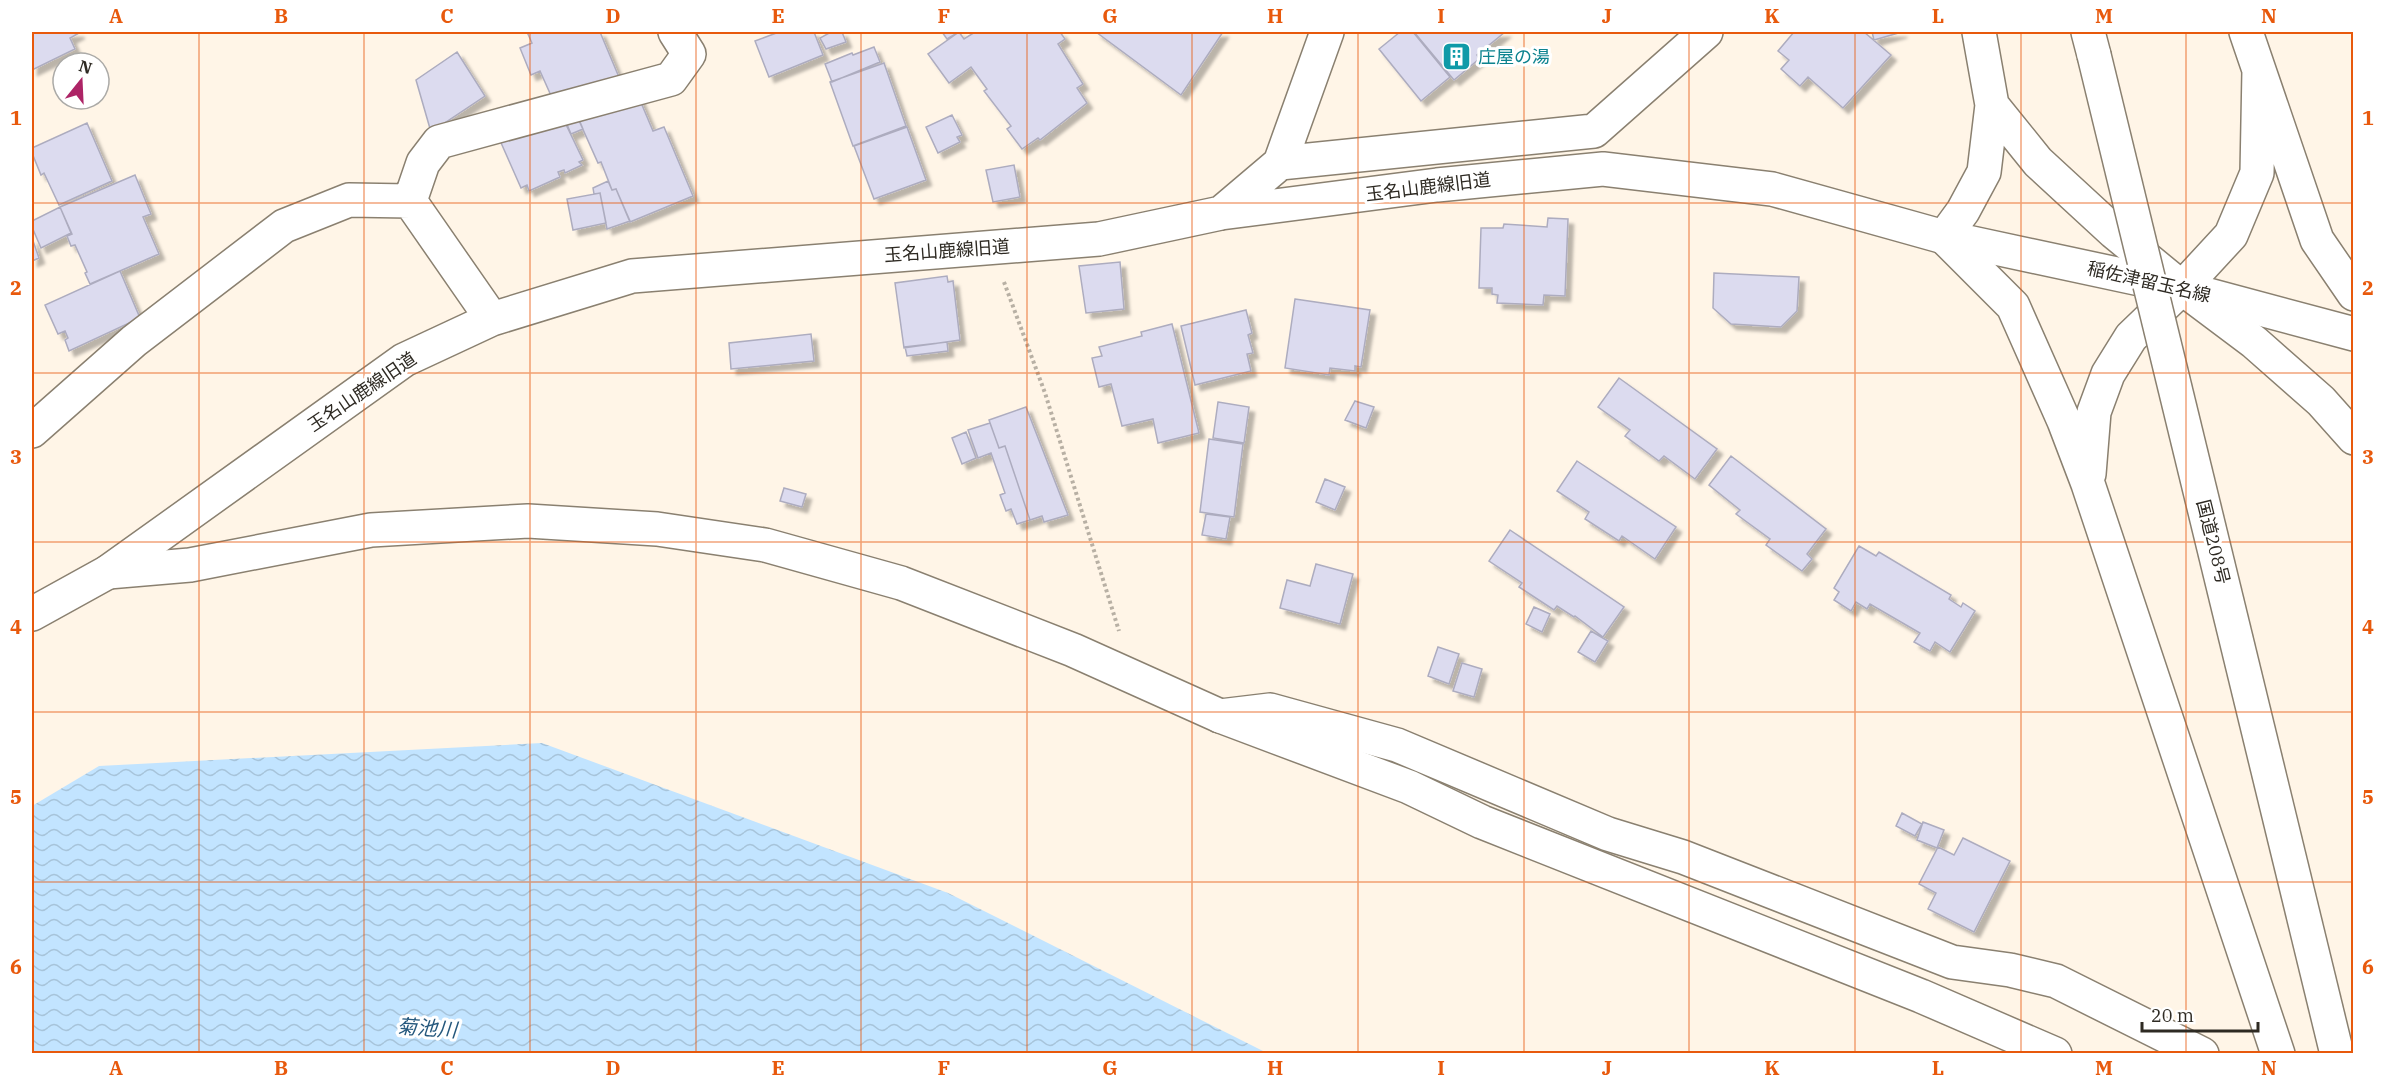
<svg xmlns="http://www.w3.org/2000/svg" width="2385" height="1085" viewBox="0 0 2385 1085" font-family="'IBM Plex Serif','Noto Sans JP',serif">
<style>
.water{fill:url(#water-waves)}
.building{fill:#dcdbef;stroke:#adacbf;stroke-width:1.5;filter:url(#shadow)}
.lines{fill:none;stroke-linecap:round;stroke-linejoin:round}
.street-casing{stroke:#8a8070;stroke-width:36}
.secondary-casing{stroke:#8a8070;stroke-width:36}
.highway-casing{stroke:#8a8070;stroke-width:36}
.path{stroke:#b8b0a4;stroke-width:4;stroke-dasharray:3 3;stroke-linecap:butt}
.street{stroke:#fff;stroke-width:33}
.secondary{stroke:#fff;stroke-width:33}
.highway{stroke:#fff;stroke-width:33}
.highway-bridge-casing{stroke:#8a8070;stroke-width:36;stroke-linecap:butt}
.highway-bridge{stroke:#fff;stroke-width:33}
.grid{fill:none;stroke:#e8590c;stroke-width:1.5;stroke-opacity:0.55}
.labels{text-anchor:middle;stroke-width:6;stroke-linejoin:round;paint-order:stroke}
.culture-label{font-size:18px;fill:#0d838f;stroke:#fff;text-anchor:start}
.street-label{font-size:18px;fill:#2e2a23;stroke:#fff}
.water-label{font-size:20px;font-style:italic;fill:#25587d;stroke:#fff}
.neatline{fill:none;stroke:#e8590c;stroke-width:2}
.grid-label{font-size:20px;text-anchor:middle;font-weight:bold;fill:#e8590c}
</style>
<defs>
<pattern id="water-waves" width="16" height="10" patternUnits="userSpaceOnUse" patternTransform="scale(1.5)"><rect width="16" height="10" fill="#c2e4ff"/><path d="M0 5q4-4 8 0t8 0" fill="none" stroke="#a7c4da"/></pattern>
<filter id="shadow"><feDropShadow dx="5.5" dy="5.5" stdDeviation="1.5" flood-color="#0004"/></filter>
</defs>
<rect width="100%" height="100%" fill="#fff5e7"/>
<path class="water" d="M542 743 948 893 1267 1053H32V806L99 766Z"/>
<path class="building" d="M32 32H78L79 33 70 38 75 49 32 70Z
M527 32H600L621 82 557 109 540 71 531 75 520 48 532 43Z
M779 32H814L823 55 769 77 755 41Z
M831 32H842L846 42 826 49 820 38Z
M942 32H959L947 39Z
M959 32 964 39 975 32H1060L1065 39 1058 44 1083 84 1077 88 1087 103 1040 140 1038 138 1022 149 1007 129 1011 126 984 91 987 89 971 67 949 83 928 54Z
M1096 32H1223L1181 95Z
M1400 32H1413L1450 77 1421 101 1379 49Z
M1414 32H1505L1477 55 1479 59 1454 80Z
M1794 32H1864L1891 55 1843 108 1808 77 1800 86 1781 69 1789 60 1778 51Z
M1872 32H1902L1874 40Z
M874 47 880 62 832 82 825 64 852 53 853 55Z
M457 52 485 96 431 132 416 80Z
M884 63 906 126 853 146 830 82Z
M631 79 653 131 664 127 693 196 630 222 616 189 612 190 601 162 598 163 573 107Z
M559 110 583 160 579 162 582 165 565 173 564 170 558 172 560 177 529 191 527 185 521 188 498 136Z
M952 115 962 135 957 137 960 142 938 153 926 127Z
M578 117 583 129 571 134 566 122Z
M87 123 112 181 59 205 44 173 41 175 32 153V148Z
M907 127 926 180 874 199 854 146Z
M1014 165 1020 197 993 202 986 170Z
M135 175 151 214 143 217 159 254 90 284 85 273 87 272 75 245 71 246 67 236 72 234 60 207Z
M608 181 612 190 616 189 630 221 607 229 600 193 594 194 593 188Z
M600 193 606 223 573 230 567 199Z
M60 207 71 233 41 248 32 227V221Z
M1548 218 1568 219 1565 296 1544 295 1543 305 1497 303 1498 295 1492 294V288H1479L1481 228H1503L1504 224 1547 227Z
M32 238 39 258 32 261Z
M1120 262 1124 309 1086 313 1079 266Z
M120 271 140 318 69 351 65 340 68 338 65 331 58 334 45 305Z
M1714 273 1799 277 1797 311 1781 327 1731 324 1713 308Z
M947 276 948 282 953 281 960 340 904 348 895 283Z
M1295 299 1370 310 1361 367 1355 366V371L1330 368 1329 375 1285 368Z
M1246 310 1252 333 1248 335 1253 353 1247 354 1251 371 1195 385 1181 326Z
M1172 324 1199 433 1158 443 1153 419 1122 426 1111 384 1099 387 1092 358 1102 356 1099 347 1142 336 1141 332Z
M811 334 814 361 731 369 729 343Z
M947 342 948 351 907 356 905 347Z
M1619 378 1717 449 1695 479 1664 456 1659 461 1625 436 1630 430 1598 407Z
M1355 401 1374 407 1366 428 1345 420Z
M1218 402 1249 407 1244 443 1213 438Z
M1026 407 1068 515 1044 522 1042 516 1030 520 1005 446 999 448 989 420Z
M990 423 999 448 1005 446 1030 520 1017 524 1011 509 1006 511 1000 495 1005 493 991 453 978 458 968 430Z
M966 432 976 458 962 464 952 438Z
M1209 439 1243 444 1234 517 1200 512Z
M1731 456 1826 529 1807 554 1812 559 1802 571 1766 545 1770 539 1736 514 1740 510 1709 485Z
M1577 461 1676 527 1655 559 1622 536 1619 541 1585 519 1589 512 1557 491Z
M1325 479 1345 487 1335 510 1316 502Z
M784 488 806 494 802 507 780 501Z
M1206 514 1230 517 1226 539 1202 535Z
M1510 530 1624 607 1603 637 1575 616 1574 617 1557 606 1554 610 1519 587 1522 583 1489 561Z
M1859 546 1876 556 1879 552 1951 595 1949 599 1961 607 1963 603 1975 611 1950 652 1935 642 1930 651 1914 642 1920 633 1870 604 1867 609 1856 602 1851 611 1834 600 1839 592 1834 588Z
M1316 564 1353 574 1340 624 1280 608 1287 580 1310 586Z
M1534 607 1550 614 1542 632 1526 624Z
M1591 631 1608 641 1595 662 1578 652Z
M1438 647 1459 654 1449 684 1428 676Z
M1462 663 1482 669 1474 697 1453 691Z
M1902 813 1922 824 1915 836 1896 826Z
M1923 822 1944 830 1937 848 1917 840Z
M1963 838 2010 861 1974 932 1928 909 1936 893 1919 884 1938 847 1954 855Z"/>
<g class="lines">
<defs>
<path id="street" d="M1280 163 1327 32
M410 201 423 163 439 142 671 79 689 54 675 32
M410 201 492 319
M1221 213 1280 163 1594 131 1706 32
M32 431 134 341 284 226 349 200 410 201
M32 614 108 572 404 360 492 319 632 276 1099 239 1221 213 1437 185 1603 169 1772 189 1944 237
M1220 716 1270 710 1397 745 1608 834 1683 857 1952 962 2010 970 2056 981 2202 1054"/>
<path id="secondary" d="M1944 237 2182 288 2354 334
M108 572 190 565 371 530 528 521 657 529 765 545 901 583 1073 650 1220 716 1409 787 1482 822 1921 996 2055 1054"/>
<path id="highway" d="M1979 32 1992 105 1984 172 1963 211 1944 237 2013 306 2064 421 2088 484 2278 1054
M2088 32 2094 55
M2246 32 2317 240 2354 294
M1992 105 2038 162 2114 232 2182 288 2254 342 2321 401 2354 438
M2089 474 2094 412 2108 374 2131 337 2182 288 2231 235 2257 173 2259 70"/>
</defs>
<use href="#street" class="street-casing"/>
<use href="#secondary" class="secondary-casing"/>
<use href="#highway" class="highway-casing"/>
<path class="path" d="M1004 282 1045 393 1119 631"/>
<use href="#street" class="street"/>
<use href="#secondary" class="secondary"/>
<use href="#highway" class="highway"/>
<defs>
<path id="highway-bridge" d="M2094 55 2337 1054"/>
</defs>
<use href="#highway-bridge" class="highway-bridge-casing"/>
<use href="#highway-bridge" class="highway-bridge"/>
</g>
<path class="grid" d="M199 32V1054M364 32V1054M530 32V1054M696 32V1054M861 32V1054M1027 32V1054M1192 32V1054M1358 32V1054M1524 32V1054M1689 32V1054M1855 32V1054M2021 32V1054M2186 32V1054M32 203H2354M32 373H2354M32 542H2354M32 712H2354M32 882H2354"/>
<defs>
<symbol id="building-square" viewBox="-11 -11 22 22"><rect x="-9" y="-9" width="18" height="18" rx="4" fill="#0f9aa8" stroke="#fff"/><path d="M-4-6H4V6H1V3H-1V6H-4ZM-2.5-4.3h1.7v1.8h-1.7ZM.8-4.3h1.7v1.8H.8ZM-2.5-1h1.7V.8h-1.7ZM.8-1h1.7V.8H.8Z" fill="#fff"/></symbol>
</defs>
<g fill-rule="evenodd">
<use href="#building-square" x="1440" y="40" width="33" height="33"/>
</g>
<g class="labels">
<g class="culture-label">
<text x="1478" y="63">庄屋の湯</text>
</g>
<g class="street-label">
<text transform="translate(1428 187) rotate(-7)" y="6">玉名山鹿線旧道</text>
<text transform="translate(947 251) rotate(-4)" y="6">玉名山鹿線旧道</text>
<text transform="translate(2149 282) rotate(13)" y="6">稲佐津留玉名線</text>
<text transform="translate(362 392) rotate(-34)" y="6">玉名山鹿線旧道</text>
<text transform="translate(2213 542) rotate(76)" y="6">国道208号</text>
</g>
<g class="water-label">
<text transform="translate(427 1028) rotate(4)" y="7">菊池川</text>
</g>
</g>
<rect width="2385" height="1085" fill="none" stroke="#ffffff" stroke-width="66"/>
<g transform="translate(81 81) rotate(18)"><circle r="28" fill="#ffffff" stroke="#abaaa7" stroke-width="1.5"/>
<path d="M0-4.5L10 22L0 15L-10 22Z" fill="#ad2466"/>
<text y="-9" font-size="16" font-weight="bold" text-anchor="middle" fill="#2e2a23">N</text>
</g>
<path d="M2142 1022v9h116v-9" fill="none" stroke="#2e2a23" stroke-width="3"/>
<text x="2151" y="1022" font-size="18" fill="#2e2a23" stroke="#ffffff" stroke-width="4.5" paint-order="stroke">20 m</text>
<rect x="33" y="33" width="2319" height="1019" class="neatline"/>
<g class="grid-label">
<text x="116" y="23">A</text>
<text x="281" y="23">B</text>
<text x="447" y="23">C</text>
<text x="613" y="23">D</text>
<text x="778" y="23">E</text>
<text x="944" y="23">F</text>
<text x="1110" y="23">G</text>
<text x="1275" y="23">H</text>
<text x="1441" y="23">I</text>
<text x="1607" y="23">J</text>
<text x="1772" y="23">K</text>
<text x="1938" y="23">L</text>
<text x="2104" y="23">M</text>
<text x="2269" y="23">N</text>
<text x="16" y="125">1</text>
<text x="2368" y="125">1</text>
<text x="16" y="295">2</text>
<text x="2368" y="295">2</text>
<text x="16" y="464">3</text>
<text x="2368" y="464">3</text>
<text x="16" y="634">4</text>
<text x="2368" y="634">4</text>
<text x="16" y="804">5</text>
<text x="2368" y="804">5</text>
<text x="16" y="974">6</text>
<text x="2368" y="974">6</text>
<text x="116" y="1075">A</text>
<text x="281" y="1075">B</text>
<text x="447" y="1075">C</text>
<text x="613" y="1075">D</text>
<text x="778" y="1075">E</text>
<text x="944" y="1075">F</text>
<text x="1110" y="1075">G</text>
<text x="1275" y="1075">H</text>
<text x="1441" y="1075">I</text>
<text x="1607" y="1075">J</text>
<text x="1772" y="1075">K</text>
<text x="1938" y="1075">L</text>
<text x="2104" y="1075">M</text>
<text x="2269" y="1075">N</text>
</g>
</svg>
